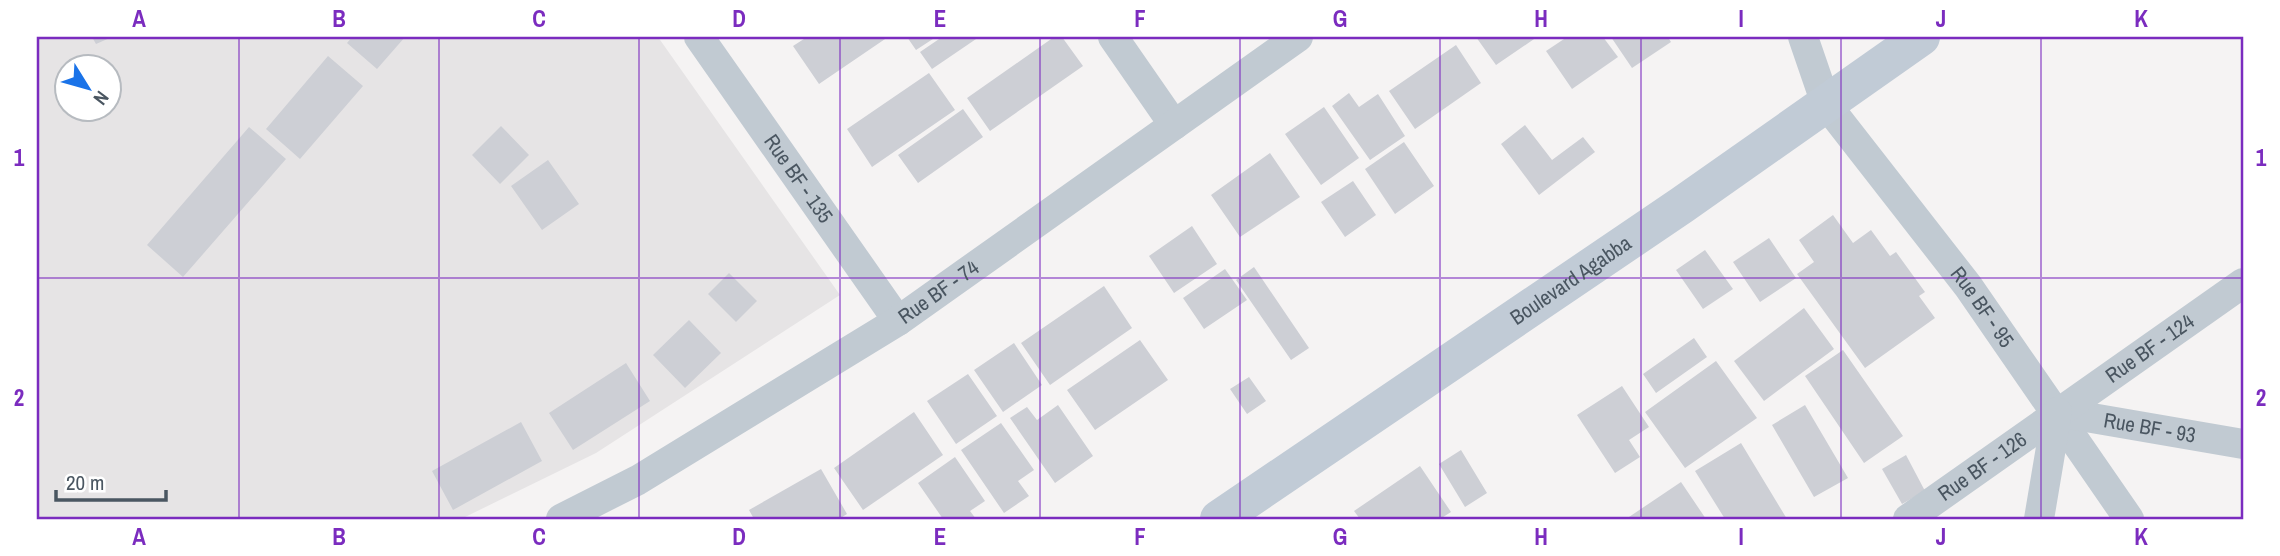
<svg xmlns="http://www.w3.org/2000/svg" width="2280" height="556" viewBox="0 0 2280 556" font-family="'Archivo Narrow',sans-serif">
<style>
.education{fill:#e6e4e5;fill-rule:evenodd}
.building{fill:#cdcfd5}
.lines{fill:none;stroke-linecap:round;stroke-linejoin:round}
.street{stroke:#c1cad2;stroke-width:30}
.secondary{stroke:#c1cbd6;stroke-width:38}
.grid{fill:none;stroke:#7b2cbf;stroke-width:2;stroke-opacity:0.55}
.labels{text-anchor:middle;stroke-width:5;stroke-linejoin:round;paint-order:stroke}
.street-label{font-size:21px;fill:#4a5661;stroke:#fff}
.neatline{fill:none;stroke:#7b2cbf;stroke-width:2.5}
.grid-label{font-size:23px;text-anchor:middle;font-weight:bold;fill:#7b2cbf}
</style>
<rect width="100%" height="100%" fill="#f5f3f3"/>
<path class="education" d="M37 37H658L840 295 596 453 461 519H37ZM66 66H108V108H66Z"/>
<path class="building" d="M92 37H112L96 44Z
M352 37H405L377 69 347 43Z
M807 37H888L819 84 793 46Z
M907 37H936L916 50Z
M942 37H979L932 69 920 52Z
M1054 37H1062L1083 66 990 131 967 98Z
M1476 37H1537L1496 65Z
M1567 37H1603L1618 57 1572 89 1546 51Z
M1611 37H1668L1671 42 1632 68Z
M1456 45 1481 83 1415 129 1389 91Z
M328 56 363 86 300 159 266 129Z
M929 73 955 110 872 167 847 129Z
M1349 93 1359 107 1378 94 1405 136 1370 160 1332 106Z
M1324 107 1359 158 1321 185 1285 134Z
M963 109 983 137 918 183 898 155Z
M1525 125 1552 160 1583 137 1595 152 1539 195 1501 144Z
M501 126 529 155 500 184 472 155Z
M249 127 286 159 183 277 147 245Z
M1404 142 1434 186 1395 214 1365 169Z
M1270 153 1300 197 1240 237 1211 195Z
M548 160 579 204 542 230 511 186Z
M1353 181 1376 215 1345 237 1321 202Z
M1833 215 1853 243 1871 230 1890 256 1896 252 1925 292 1919 296 1935 318 1865 368 1797 274 1814 262 1799 240Z
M1192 226 1217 264 1174 293 1149 256Z
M1769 238 1796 278 1760 302 1733 262Z
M1705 250 1733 289 1703 309 1676 270Z
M1254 267 1309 348 1291 360 1236 280Z
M1225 269 1247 300 1204 329 1183 298Z
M729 273 757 301 736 322 708 294Z
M1104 286 1132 328 1050 385 1021 343Z
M1804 308 1834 349 1764 401 1734 361Z
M689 320 721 353 685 388 653 355Z
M1694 338 1707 357 1656 393 1643 374Z
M1140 340 1168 380 1095 430 1067 390Z
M1014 343 1042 385 1003 412 974 370Z
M1843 350 1903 436 1864 463 1805 376Z
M1716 361 1757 418 1685 468 1645 412Z
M626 363 650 401 573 450 549 413Z
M968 374 997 416 956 444 927 401Z
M1249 377 1266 401 1247 414 1230 389Z
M1622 386 1649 427 1629 440 1640 457 1615 473 1577 415Z
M1058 405 1093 456 1055 483 1010 418 1027 407 1037 420Z
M1805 405 1848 478 1814 497 1772 425Z
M914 412 943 455 863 510 834 468Z
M521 422 542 461 453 510 432 471Z
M1001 423 1034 470 1018 481 1029 496 1004 513 961 450Z
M1741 443 1787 519H1725L1695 471Z
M1461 450 1487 493 1465 507 1439 464Z
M1906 455 1925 491 1902 504 1882 469Z
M955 457 985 501 970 511 976 519H943L918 483Z
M1420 466 1451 512 1440 519H1360L1354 511Z
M821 469 847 514 839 519H754L749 510Z
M1681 482 1706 519H1626Z"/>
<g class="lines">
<g class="street">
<path id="s1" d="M699 37 898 321"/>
<path d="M1113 37 1174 125"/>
<path id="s2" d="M1803 37 1826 104 1968 286 2129 519"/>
<path id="s3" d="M2057 412 2243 444"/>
<path id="s4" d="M561 519 638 480 898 321 1298 37"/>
<path id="s5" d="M1908 519 2243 283"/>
<path d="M2039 519 2057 412"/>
</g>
<path class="secondary" id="s6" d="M1219 519 1682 205 1921 37"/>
</g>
<path class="grid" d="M239 37V519M439 37V519M639 37V519M840 37V519M1040 37V519M1240 37V519M1440 37V519M1641 37V519M1841 37V519M2041 37V519M37 278H2243"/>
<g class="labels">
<g class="street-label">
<text dy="7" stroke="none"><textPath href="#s1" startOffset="173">Rue BF - 135</textPath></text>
<text dy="7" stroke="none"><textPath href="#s6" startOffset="425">Boulevard Agabba</textPath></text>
<text dy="7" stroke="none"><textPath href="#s4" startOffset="441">Rue BF - 74</textPath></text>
<text dy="7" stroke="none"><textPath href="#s2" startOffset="327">Rue BF - 95</textPath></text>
<text dy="7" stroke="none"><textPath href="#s5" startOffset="296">Rue BF - 124</textPath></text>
<text dy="7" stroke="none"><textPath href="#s3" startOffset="94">Rue BF - 93</textPath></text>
<text dy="7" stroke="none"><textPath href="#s5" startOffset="91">Rue BF - 126</textPath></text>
</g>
</g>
<rect width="2280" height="556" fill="none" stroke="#ffffff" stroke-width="77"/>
<g transform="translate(88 88) rotate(127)"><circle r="33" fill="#ffffff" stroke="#b7bbc0" stroke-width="2"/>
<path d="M0-5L12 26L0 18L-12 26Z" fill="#1a73e8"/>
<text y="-10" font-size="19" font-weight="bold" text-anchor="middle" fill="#4a5661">N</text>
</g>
<path d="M56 490v10h110v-10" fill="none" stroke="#4a5661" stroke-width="3.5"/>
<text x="66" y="490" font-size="21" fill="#4a5661" stroke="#ffffff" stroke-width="5" paint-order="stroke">20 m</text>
<rect x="38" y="38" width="2204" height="480" class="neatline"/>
<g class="grid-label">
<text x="139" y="27">A</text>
<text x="339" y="27">B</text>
<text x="539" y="27">C</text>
<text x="739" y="27">D</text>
<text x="940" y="27">E</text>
<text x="1140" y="27">F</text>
<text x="1340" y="27">G</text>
<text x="1541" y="27">H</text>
<text x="1741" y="27">I</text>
<text x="1941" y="27">J</text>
<text x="2141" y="27">K</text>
<text x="19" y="166">1</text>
<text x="2261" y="166">1</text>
<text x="19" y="406">2</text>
<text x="2261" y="406">2</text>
<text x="139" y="545">A</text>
<text x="339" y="545">B</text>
<text x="539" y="545">C</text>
<text x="739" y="545">D</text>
<text x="940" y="545">E</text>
<text x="1140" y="545">F</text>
<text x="1340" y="545">G</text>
<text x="1541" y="545">H</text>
<text x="1741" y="545">I</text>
<text x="1941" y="545">J</text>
<text x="2141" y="545">K</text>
</g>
</svg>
